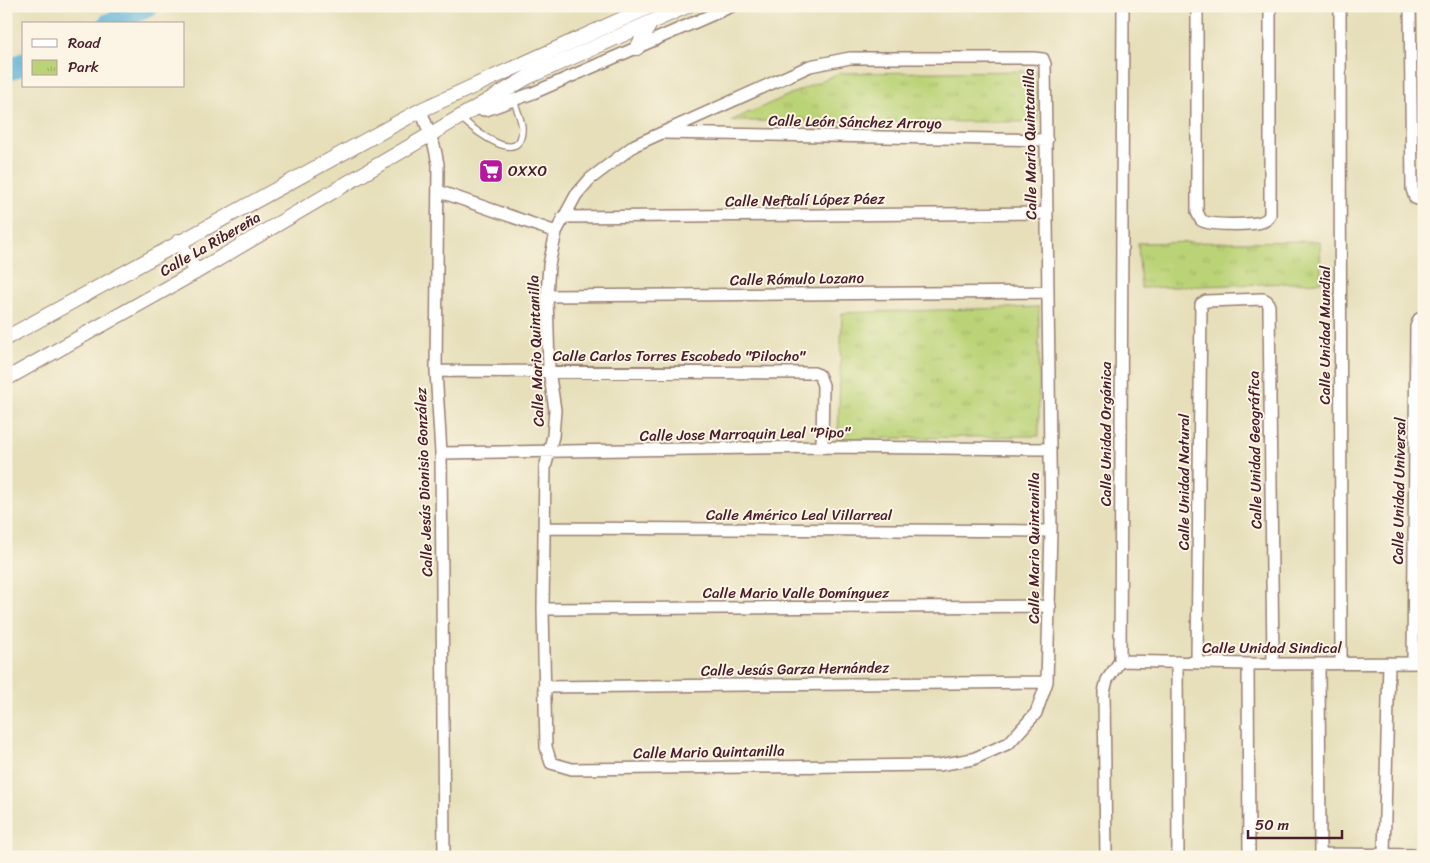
<svg xmlns="http://www.w3.org/2000/svg" width="1430" height="863" viewBox="0 0 1430 863" font-family="Sriracha,sans-serif">
<style>
.park{fill:url(#park-tufts);stroke:#827951}
.lines{fill:none;stroke-linecap:round;stroke-linejoin:round}
.river{stroke:#58b0d5;stroke-width:22}
.service-casing{stroke:#987f72;stroke-width:8}
.minor-casing{stroke:#987f72;stroke-width:14}
.tertiary-casing{stroke:#987f72;stroke-width:16}
.service{stroke:#fff;stroke-width:5.5}
.minor{stroke:#fff;stroke-width:11}
.tertiary{stroke:#fff;stroke-width:14}
.labels{text-anchor:middle;stroke-width:4;stroke-linejoin:round;paint-order:stroke}
.street-label{font-size:15px;fill:#4a1f2b;stroke:#fcf5e5}
.poi-label{font-size:15px;fill:#4a1f2b;stroke:#fcf5e5;text-anchor:start}
</style>
<defs>
<pattern id="park-tufts" width="24" height="20" patternUnits="userSpaceOnUse" patternTransform="scale(1.25)"><rect width="24" height="20" fill="#bbd377"/><path d="M3 7l-1-3M5 7V3M7 7l1-3M15 17l-1-3M17 17v-4M19 17l1-3" fill="none" stroke="#a2b567"/></pattern>
</defs>
<rect width="100%" height="100%" fill="#fcf5e5"/>
<filter id="ink" filterUnits="userSpaceOnUse"><feTurbulence type="fractalNoise" baseFrequency=".02" numOctaves="2"/><feDisplacementMap in="SourceGraphic" scale="10" xChannelSelector="R" yChannelSelector="G"/><feConvolveMatrix kernelMatrix="1 2 1 2 8 2 1 2 1" color-interpolation-filters="sRGB"/></filter>
<filter id="wash" filterUnits="userSpaceOnUse"><feTurbulence type="fractalNoise" baseFrequency=".0096" numOctaves="4" result="noise"/><feDisplacementMap in="SourceGraphic" scale="20" xChannelSelector="R" yChannelSelector="G"/><feGaussianBlur stdDeviation="1.12" result="paint"/><feColorMatrix in="noise" values="0 0 0 0 0 0 0 0 0 0 0 0 0 0 0 0 0 1.4 0 .05"/><feComposite in="paint" operator="in"/></filter>
<g filter="url(#wash)">
<rect width="100%" height="100%" fill="#e6dfba"/>
<path class="park" d="M1038 71V122L730 121 839 73Z
M1320 241 1321 282 1141 288 1138 243Z
M1039 307V436L838 439 842 313Z"/>
<g class="lines">
<path class="river" d="M109 24 148 6
M6 71 24 63"/>
</g>
</g>
<g filter="url(#ink)">
<g class="lines">
<defs>
<path id="service" d="M461 118C473 129 523 170 522 127 521 118 516 108 514 100"/>
<path id="minor" d="M1197 6V212L1201 220C1209 226 1251 225 1261 222 1266 221 1268 219 1270 215V6
M1340 6 1341 664
M1410 6 1412 189 1415 198 1424 201
M850 58H1033L1043 59 1045 64 1051 531 1047 682 1036 713 1009 743 973 759 939 765 572 769 551 763 546 747 543 609 545 468 553 436 555 410 549 370 547 296 549 265 556 232 576 195 590 179 635 145 810 66Z
M476 109 486 110 533 93 732 6
M421 110 435 149 438 164 436 371 441 453 444 857
M664 133 1047 140
M438 191 556 232
M563 217 1047 213
M547 296 1047 292
M436 371 814 373 819 375 823 385 822 447
M441 453 822 447 1049 449
M546 528 1051 531
M543 609 1050 606
M1120 661 1248 664 1424 663
M1177 662 1178 857
M1197 662 1201 304 1206 301 1263 299 1267 301 1269 306 1273 664
M1413 663 1416 327 1419 319 1424 317
M1248 664 1249 857
M1319 664 1320 857
M544 687 1047 682
M1320 854 1424 855
M1384 854 1389 663
M1106 857 1104 692 1107 680 1120 661 1123 6"/>
<path id="tertiary" d="M637 48 651 22
M179 241 196 272
M6 338 421 110 651 6
M6 379 196 272 528 77 687 6"/>
</defs>
<use href="#service" class="service-casing"/>
<use href="#minor" class="minor-casing"/>
<use href="#tertiary" class="tertiary-casing"/>
<use href="#service" class="service"/>
<use href="#minor" class="minor"/>
<use href="#tertiary" class="tertiary"/>
</g>
</g>
<defs>
<symbol id="supermarket-square" viewBox="-11 -11 22 22"><rect x="-9" y="-9" width="18" height="18" rx="4" fill="#b5179e" stroke="#fcf5e5"/><path d="M-6-5.5h2.5l.6 2H6L4.5 2H-2.5L-4.4-4H-6ZM-1.5 3.2a1.3 1.3 0 1 0 .1 0ZM3 3.2a1.3 1.3 0 1 0 .1 0Z" fill="#fff"/></symbol>
</defs>
<g fill-rule="evenodd">
<use href="#supermarket-square" x="477" y="157" width="28" height="28"/>
</g>
<g class="labels">
<g class="street-label">
<text transform="translate(855 122) rotate(1)" y="5">Calle León Sánchez Arroyo</text>
<text transform="translate(1030 144) rotate(-91)" y="5">Calle Mario Quintanilla</text>
<text transform="translate(805 200) rotate(-1)" y="5">Calle Neftalí López Páez</text>
<text transform="translate(210 244) rotate(-30)" y="5">Calle La Ribereña</text>
<text transform="translate(797 279) rotate(-1)" y="5">Calle Rómulo Lozano</text>
<text transform="translate(1325 335) rotate(-90)" y="5">Calle Unidad Mundial</text>
<text transform="translate(536 351) rotate(-92)" y="5">Calle Mario Quintanilla</text>
<text x="679" y="361">Calle Carlos Torres Escobedo "Pilocho"</text>
<text transform="translate(745 434) rotate(-1)" y="5">Calle Jose Marroquin Leal "Pipo"</text>
<text transform="translate(1106 434) rotate(-90)" y="5">Calle Unidad Orgánica</text>
<text transform="translate(1255 450) rotate(-91)" y="5">Calle Unidad Geográfica</text>
<text transform="translate(424 482) rotate(-92)" y="5">Calle Jesús Dionisio González</text>
<text transform="translate(1184 482) rotate(-90)" y="5">Calle Unidad Natural</text>
<text transform="translate(1399 491) rotate(-89)" y="5">Calle Unidad Universal</text>
<text x="799" y="520">Calle Américo Leal Villarreal</text>
<text transform="translate(1034 548) rotate(-90)" y="5">Calle Mario Quintanilla</text>
<text x="796" y="598">Calle Mario Valle Domínguez</text>
<text x="1272" y="653">Calle Unidad Sindical</text>
<text transform="translate(795 669) rotate(-1)" y="5">Calle Jesús Garza Hernández</text>
<text transform="translate(709 752) rotate(-1)" y="5">Calle Mario Quintanilla</text>
</g>
<g class="poi-label">
<text x="508" y="176">OXXO</text>
</g>
</g>
<rect width="1430" height="863" fill="none" stroke="#fcf5e5" stroke-width="25"/>
<rect x="22" y="22" width="162" height="65" fill="#fcf5e5" stroke="#b59f9b"/>
<rect x="32" y="39" width="25" height="8" fill="#ffffff" stroke="#b59f9b"/>
<text x="68" y="48" font-size="15" fill="#4a1f2b">Road</text>
<rect x="32" y="60" width="25" height="15" fill="url(#park-tufts)" stroke="#b59f9b"/>
<text x="68" y="72" font-size="15" fill="#4a1f2b">Park</text>
<path d="M1248 830v8h94v-8" fill="none" stroke="#4a1f2b" stroke-width="2.5"/>
<text x="1255" y="830" font-size="15" fill="#4a1f2b" stroke="#fcf5e5" stroke-width="4" paint-order="stroke">50 m</text>
</svg>
